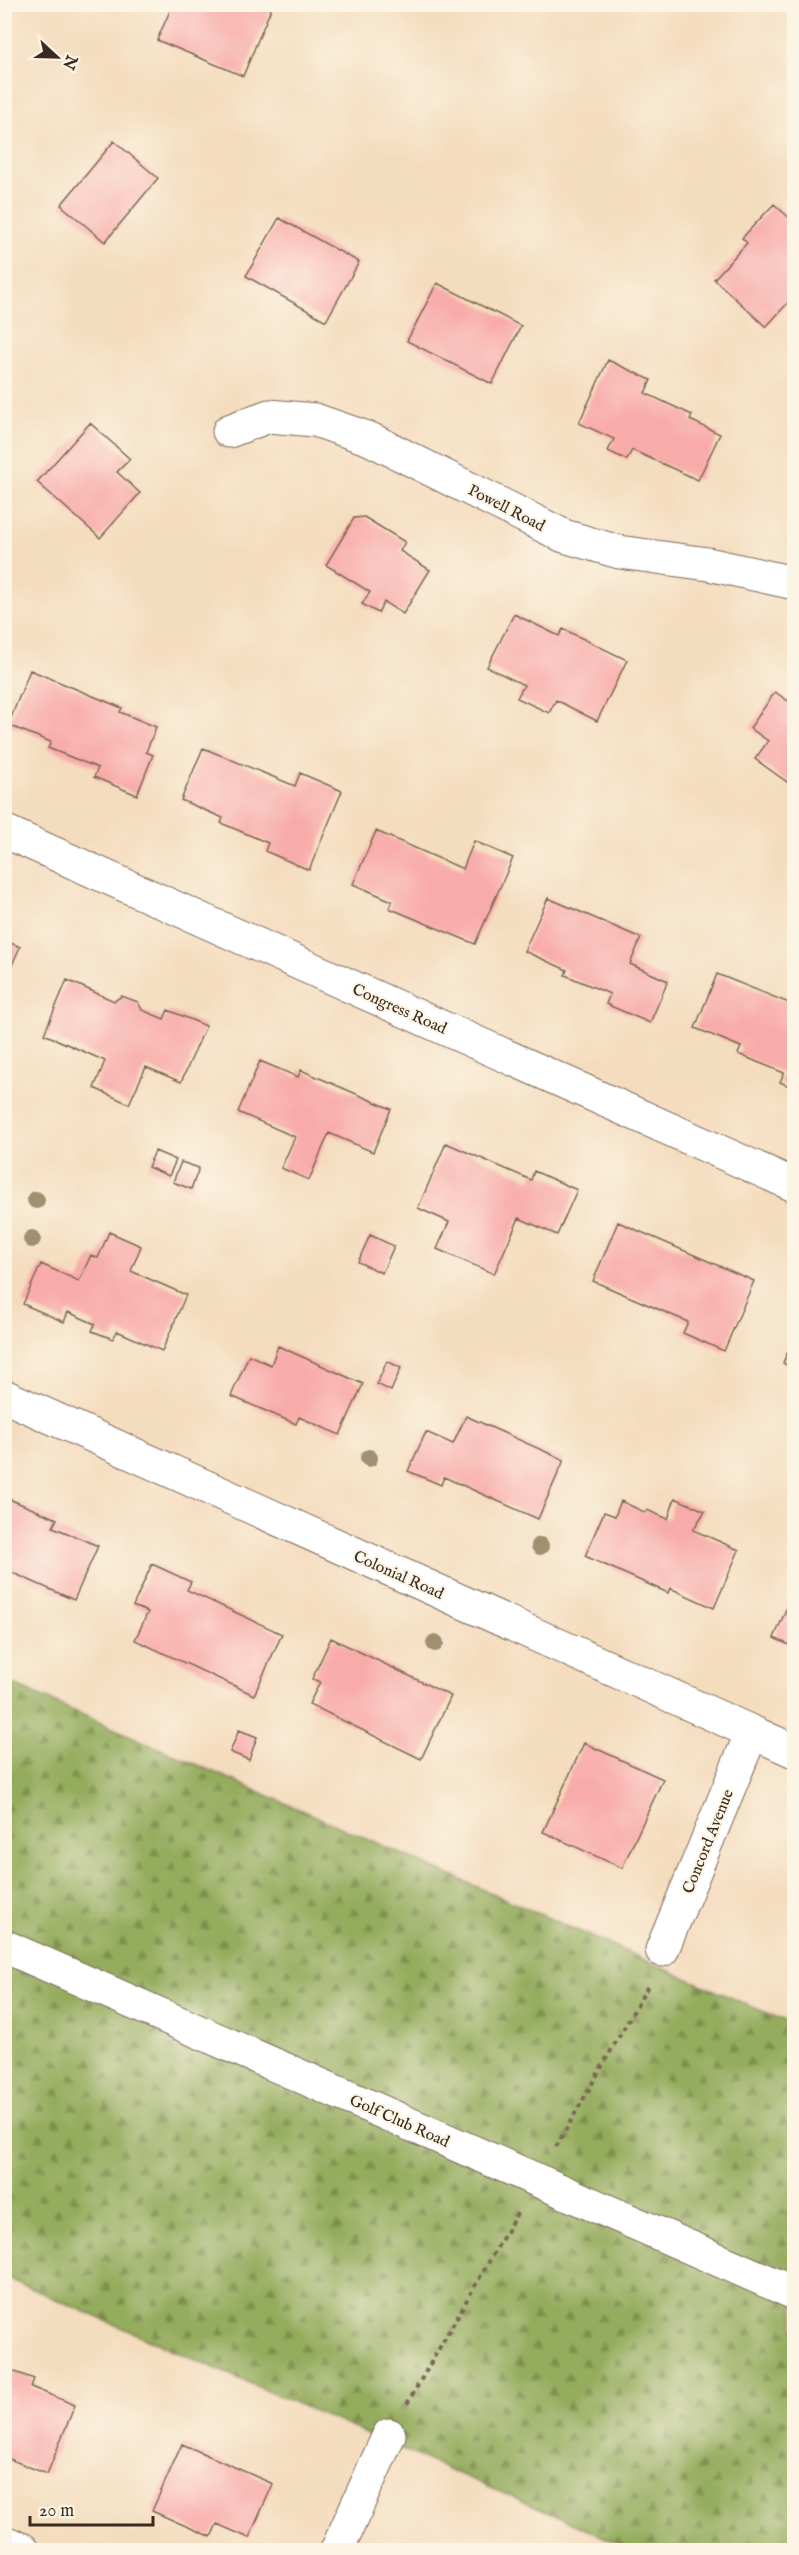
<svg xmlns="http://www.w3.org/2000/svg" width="799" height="2555" viewBox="0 0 799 2555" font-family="'IM FELL English',serif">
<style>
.forest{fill:url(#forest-firs);stroke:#686b3e;stroke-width:1.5}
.building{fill:#f8acaa}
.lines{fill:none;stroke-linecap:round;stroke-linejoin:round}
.minor-casing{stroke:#7c6856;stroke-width:35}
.path{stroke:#7c6856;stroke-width:4;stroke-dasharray:4.5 4.5;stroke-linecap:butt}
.minor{stroke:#fff;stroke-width:33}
.tree{fill:#a09070}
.labels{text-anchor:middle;stroke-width:4.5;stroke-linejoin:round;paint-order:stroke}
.street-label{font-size:16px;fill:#3b2a1e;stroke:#fcf5e5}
</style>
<defs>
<pattern id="forest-firs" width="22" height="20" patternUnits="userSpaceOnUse" patternTransform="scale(1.5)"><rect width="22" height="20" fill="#94ac5d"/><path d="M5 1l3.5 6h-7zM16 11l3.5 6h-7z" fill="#7a8c4c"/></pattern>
</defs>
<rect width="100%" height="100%" fill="#fcf5e5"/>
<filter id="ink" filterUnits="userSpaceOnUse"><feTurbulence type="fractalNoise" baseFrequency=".0167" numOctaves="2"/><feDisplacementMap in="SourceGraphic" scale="12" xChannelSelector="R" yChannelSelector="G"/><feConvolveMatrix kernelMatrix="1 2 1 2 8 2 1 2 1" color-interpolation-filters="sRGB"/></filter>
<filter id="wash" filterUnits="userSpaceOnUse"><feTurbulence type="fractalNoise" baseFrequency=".008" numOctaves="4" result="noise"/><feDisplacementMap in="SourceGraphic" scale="24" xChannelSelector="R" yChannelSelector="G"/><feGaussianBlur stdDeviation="1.35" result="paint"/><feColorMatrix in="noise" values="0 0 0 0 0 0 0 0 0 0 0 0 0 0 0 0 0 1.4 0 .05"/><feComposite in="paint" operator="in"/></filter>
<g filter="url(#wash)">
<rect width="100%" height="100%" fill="#f4dcbe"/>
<path class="forest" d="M5 1681 794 2025V2550H634L5 2277Z"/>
<g id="blocks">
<path class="building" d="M173 4H273L243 76 157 40Z
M114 141 158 178 105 242 61 205Z
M774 204 794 222V296L766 327 714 279 747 243 742 238Z
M279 218 359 262 326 321 246 276Z
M437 283 521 326 492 384 407 341Z
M608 360 651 380 645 393 692 415 690 420 720 434 698 480 632 450 627 460 608 451 614 439 579 423Z
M90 423 130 459 117 472 140 493 100 538 37 482Z
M364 517 405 542 400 551 430 570 403 614 384 602 378 613 362 604 370 592 326 565 354 518Z
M514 614 559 636 563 629 627 660 597 721 556 700 549 713 517 698 524 685 487 667Z
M30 670 122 708 120 712 156 727 146 752 153 755 137 795 94 777 98 768 48 748 51 742 8 725Z
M775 692 794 705V787L755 759 768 741 750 728Z
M203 748 295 786 300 773 342 791 309 870 265 851 268 843 221 823 223 818 181 800Z
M376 831 463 869 474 841 513 858 475 944 389 908 392 901 353 884Z
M548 898 641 938 630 964 668 981 650 1023 606 1004 610 994 565 975 567 970 524 951Z
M4 940 20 947 4 983Z
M717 974 794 1005V1088L780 1082 784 1073 738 1054 741 1047 695 1028Z
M67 980 114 1001 122 996 138 1002 142 1010 164 1019 168 1010 206 1026 181 1082 146 1067 129 1104 94 1088 105 1061 44 1034Z
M260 1061 298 1077 301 1070 391 1109 373 1152 329 1133 309 1180 281 1168 295 1137 238 1112Z
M446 1143 531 1180 534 1171 577 1190 557 1235 519 1218 494 1274 437 1249 449 1222 418 1208Z
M155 1151 176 1160 169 1176 148 1167Z
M181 1162 199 1168 191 1189 173 1182Z
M618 1222 754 1281 724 1351 683 1333 688 1322 593 1281Z
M109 1232 141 1246 131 1271 186 1295 162 1351 117 1331 113 1339 92 1331 95 1324 68 1312 64 1322 23 1304 41 1264 79 1281 91 1255 98 1258Z
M370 1235 394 1246 382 1273 358 1262Z
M794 1336V1369L783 1363Z
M278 1346 363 1384 340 1435 299 1417 296 1424 231 1396 249 1355 271 1365Z
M387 1361 401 1368 391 1391 377 1384Z
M466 1416 564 1460 538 1519 444 1477 441 1485 408 1471 426 1432 453 1444Z
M4 1497 57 1519 53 1527 98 1546 74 1600 11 1572 4 1587Z
M675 1498 705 1511 693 1530 739 1550 714 1608 670 1588 668 1593 585 1556 604 1512 615 1516 621 1501 646 1513 647 1510 668 1519Z
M152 1564 191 1582 187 1590 282 1634 254 1695 135 1640 148 1612 133 1606Z
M791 1598 794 1599V1647L774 1638Z
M331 1638 451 1696 421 1759 309 1704 320 1682 312 1679Z
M239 1730 257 1737 249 1760 230 1752Z
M584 1743 663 1779 622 1868 543 1832Z
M4 2368 34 2379 31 2387 75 2405 47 2474 4 2457Z
M182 2444 273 2484 249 2538 217 2524 211 2537 152 2511Z"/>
</g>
</g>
<g filter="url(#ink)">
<use href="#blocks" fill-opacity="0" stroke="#7c6856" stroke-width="1.5"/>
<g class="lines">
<defs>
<path id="minor" d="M229 431 269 416 315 420 370 439 564 536 619 552 708 564 794 583
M4 831 794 1185
M4 1396 794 1751
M4 1946 794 2293
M662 1950 752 1732
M4 2542 23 2550
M337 2550 389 2435"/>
</defs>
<use href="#minor" class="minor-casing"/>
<path class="path" d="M556 2147 649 1984
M407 2404 517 2213"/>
<use href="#minor" class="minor"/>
</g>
<g class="tree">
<circle cx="36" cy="1200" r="9"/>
<circle cx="32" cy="1239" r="9"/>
<circle cx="369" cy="1458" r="9"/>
<circle cx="540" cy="1546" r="9"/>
<circle cx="435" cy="1643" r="9"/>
</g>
</g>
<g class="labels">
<g class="street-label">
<text transform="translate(507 507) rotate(27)" y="6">Powell Road</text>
<text transform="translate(400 1008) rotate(24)" y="6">Congress Road</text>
<text transform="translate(399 1574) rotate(24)" y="6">Colonial Road</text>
<text transform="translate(707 1841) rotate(-68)" y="6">Concord Avenue</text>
<text transform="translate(400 2120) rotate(24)" y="6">Golf Club Road</text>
</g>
</g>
<rect width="799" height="2555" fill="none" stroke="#fcf5e5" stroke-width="24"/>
<g transform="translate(57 57) rotate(112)" stroke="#fcf5e5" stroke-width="4.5" paint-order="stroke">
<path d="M0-4.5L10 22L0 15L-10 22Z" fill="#3b2a1e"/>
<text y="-9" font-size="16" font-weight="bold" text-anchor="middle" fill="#3b2a1e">N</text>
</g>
<path d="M30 2516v9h123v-9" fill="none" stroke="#3b2a1e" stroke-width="3"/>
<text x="39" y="2516" font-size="18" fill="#3b2a1e" stroke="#fcf5e5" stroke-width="4.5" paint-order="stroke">20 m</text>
</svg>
